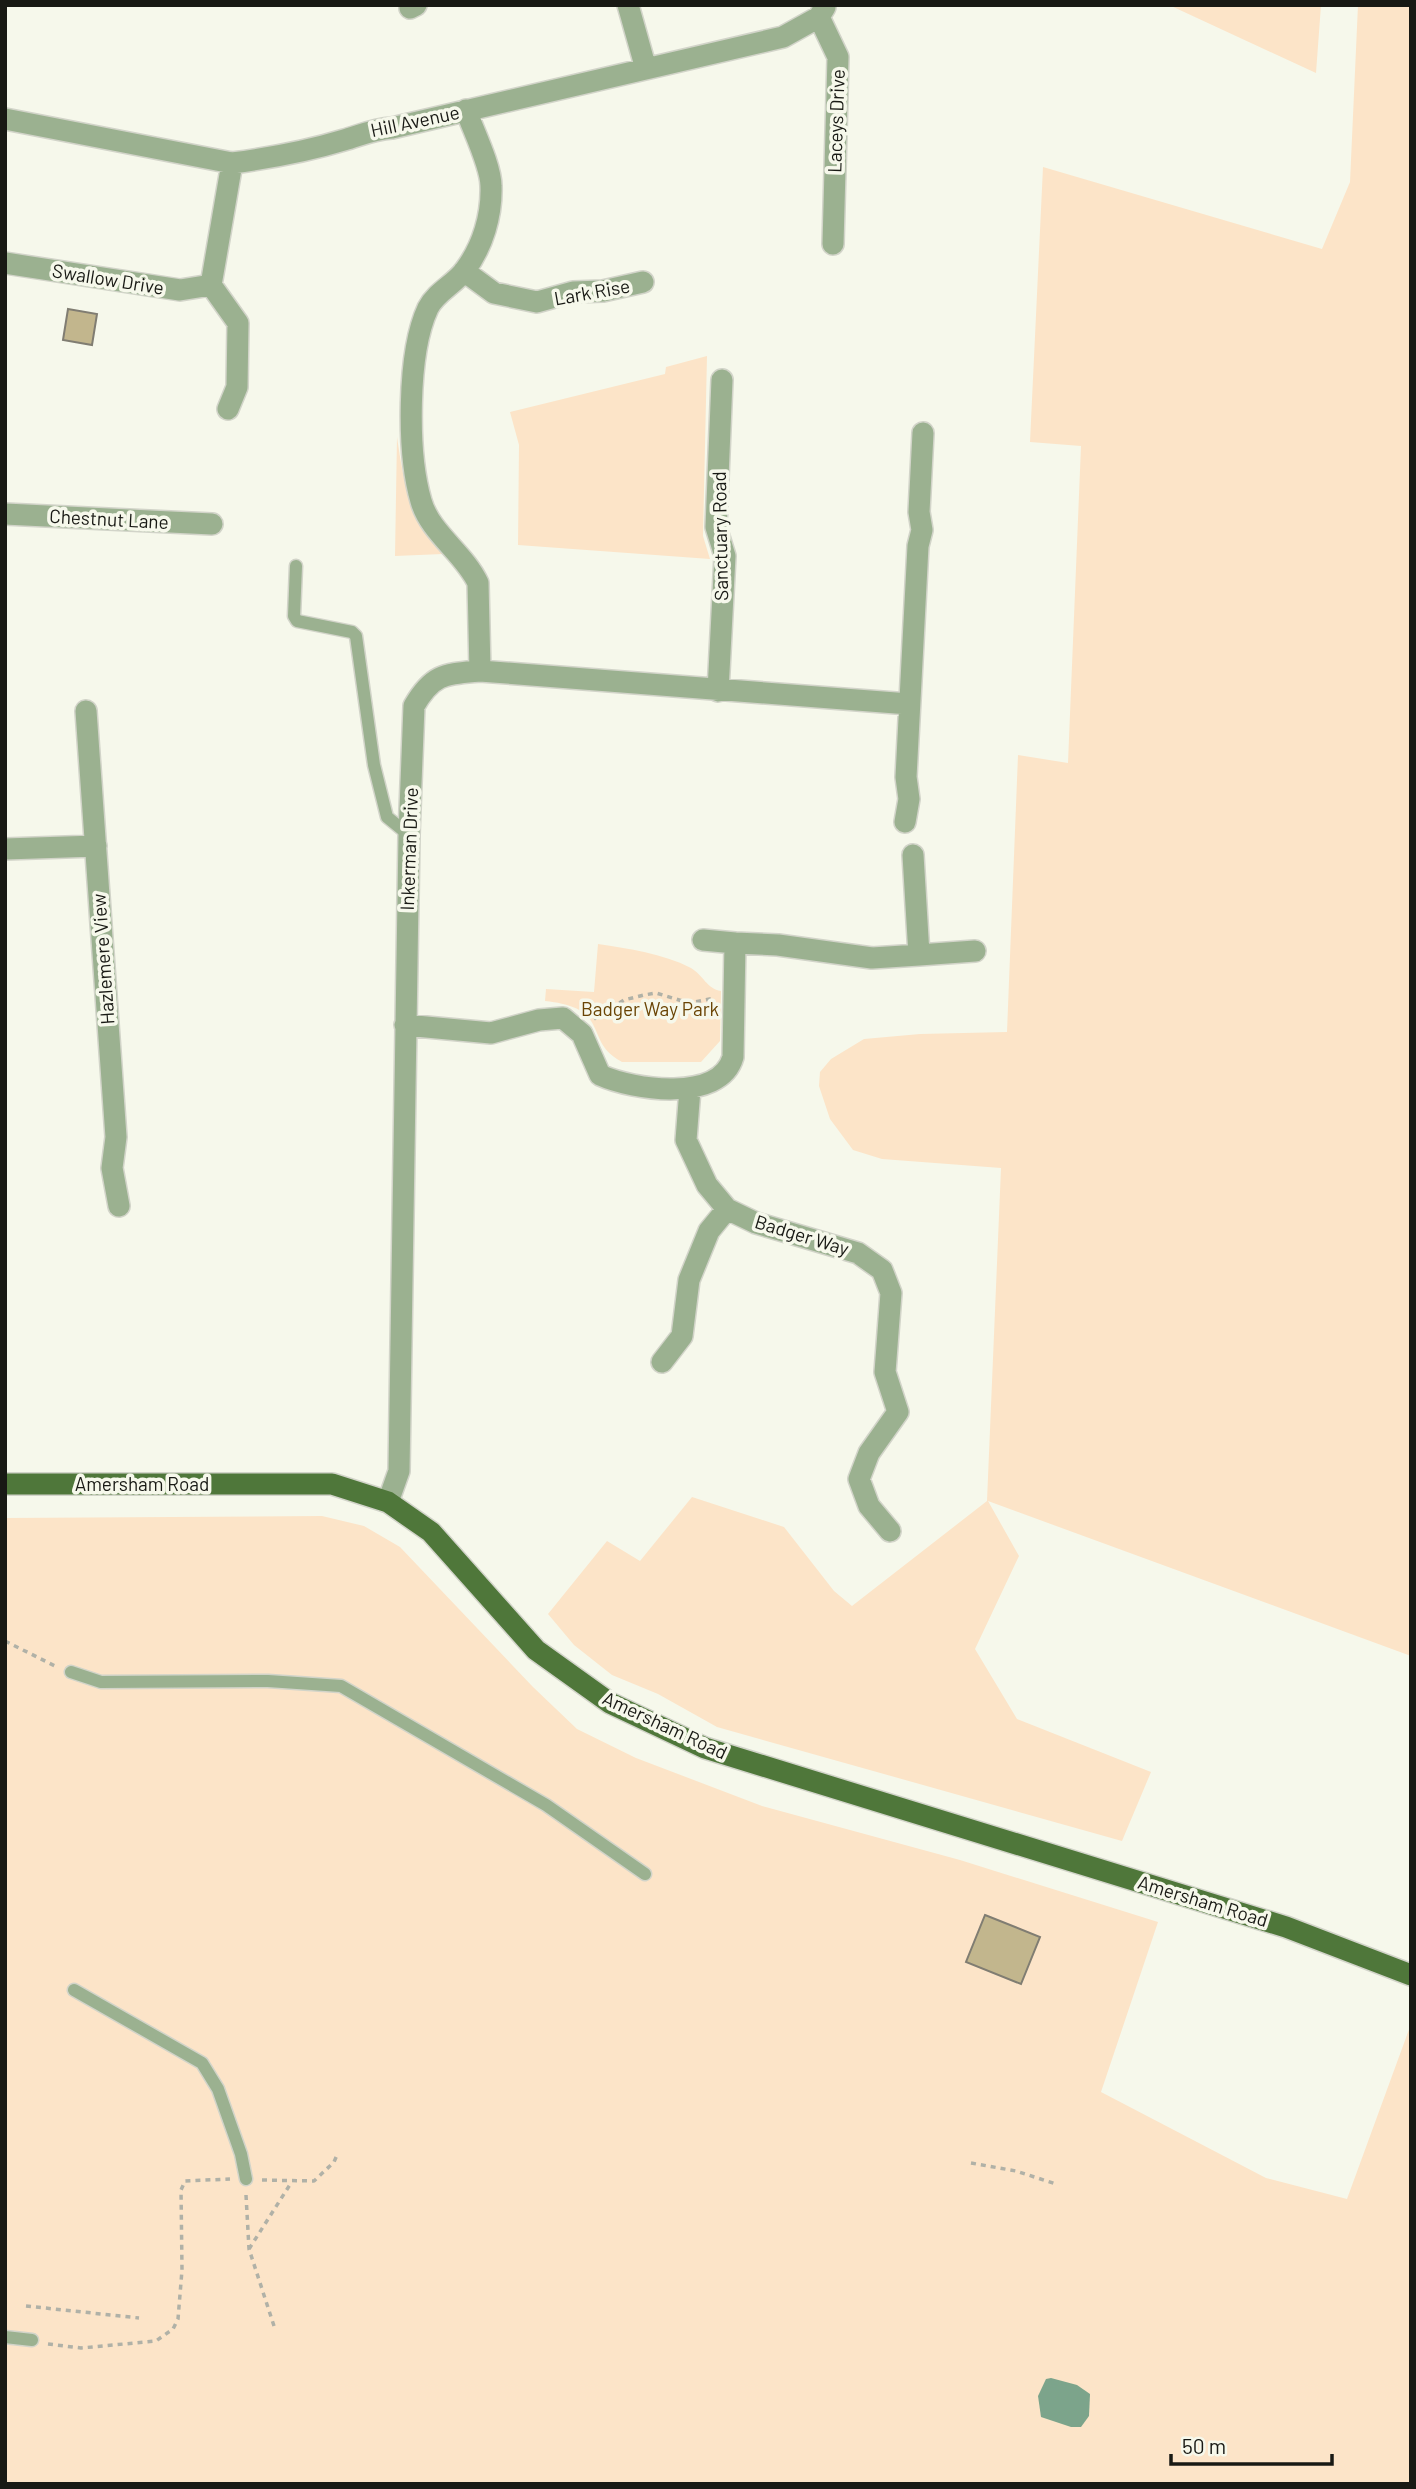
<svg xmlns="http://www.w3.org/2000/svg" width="1416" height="2489" viewBox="0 0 1416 2489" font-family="Barlow,sans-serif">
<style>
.green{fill:#fce4c8}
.water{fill:#7ca48b}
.building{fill:#c2b68d;stroke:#807d72;stroke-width:2}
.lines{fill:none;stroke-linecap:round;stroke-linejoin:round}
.service-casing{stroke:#d2d4c9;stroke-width:15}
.minor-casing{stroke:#d2d4c9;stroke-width:24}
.primary-casing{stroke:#d2d4c9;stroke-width:24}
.path{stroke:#b0b1a7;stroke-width:3.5;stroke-dasharray:5 5;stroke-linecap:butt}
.service{stroke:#9bb190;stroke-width:12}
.minor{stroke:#9bb190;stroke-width:21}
.primary{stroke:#4f773a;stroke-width:21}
.labels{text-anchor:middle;stroke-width:7;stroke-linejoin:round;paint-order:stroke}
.street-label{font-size:19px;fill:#181914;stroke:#f6f8eb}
.park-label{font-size:19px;fill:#6a4404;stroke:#f6f8eb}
</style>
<rect width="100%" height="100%" fill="#f6f8eb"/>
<path class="green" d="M1169 5H1321L1316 73Z
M1358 5H1411V1656L988 1501 1019 1556 975 1649 1017 1719 1151 1772 1122 1841 717 1727 658 1694 612 1675 574 1645 548 1614 607 1541 640 1561 692 1497 784 1527 834 1591 852 1606 987 1501 1001 1168 882 1159 853 1150 830 1119 819 1086 820 1072 831 1059 864 1039 920 1034 1007 1032 1018 755 1068 763 1081 446 1030 442 1043 167 1322 249 1350 182Z
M707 356 703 536 710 559 518 545 519 445 510 412 665 374 666 367Z
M397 437C405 491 409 510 443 554L395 556Z
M598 944C629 949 662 953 691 968 703 975 707 989 721 991L720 1041 701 1062H622C582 1041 613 1008 545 1001L546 989 594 992Z
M322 1516 364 1526 400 1547 533 1687 577 1729 636 1758 762 1806 960 1860 1158 1922 1101 2092 1266 2178 1347 2199 1411 2024V2484H5V1518Z"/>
<path class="water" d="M1051 2378 1077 2385 1090 2394 1089 2416 1081 2427H1071L1041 2417 1038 2396 1046 2379Z"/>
<path class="building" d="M68 309 97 314 92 345 63 340Z
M985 1915 1040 1937 1021 1984 966 1962Z"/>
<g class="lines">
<defs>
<path id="service" d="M296 566 294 616 297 621 352 632 356 636 374 765 387 817 409 835
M71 1672 101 1682 268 1681 341 1686 546 1805 645 1874
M74 1990 202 2063 218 2089 241 2154 246 2179
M5 2337 32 2340"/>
<path id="minor" d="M628 5 646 69
M825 7 819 17 838 57 833 244
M410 8 416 5
M466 110C473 130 491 166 491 186 492 215 483 246 465 270 455 284 436 292 428 308 407 353 407 453 421 501 430 533 464 553 478 583L480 671
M5 119 232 163C270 158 308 151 344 140 361 135 374 129 392 128L783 37 819 17
M5 263 180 290 211 285
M464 271 494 293 537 302 573 292 603 291 643 282
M228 409 237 387 238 323 211 285 232 163
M5 514 212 524
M718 691 725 556 716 527 722 380
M86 711 116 1137 112 1168 119 1206
M905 822 909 799 906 777 918 546 922 530 919 512 923 433
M5 849 96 846
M703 940 735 943
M919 955 975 951
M405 1025 491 1033 539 1020 563 1018 582 1034 600 1075C633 1090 720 1103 733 1057L735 943 778 945 872 958 919 955 913 855
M690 1089 686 1140 707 1185 727 1209 756 1223 858 1253 882 1270 891 1293 885 1372 898 1412 869 1453 859 1479 869 1506 890 1531
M662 1362 682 1336 689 1280 709 1231 727 1209
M388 1502 399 1471 409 835 414 706C433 673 446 674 480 671L909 704"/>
<path id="primary" d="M5 1484H332L388 1502 431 1532 536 1650 610 1703 705 1748 1286 1927 1411 1975"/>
</defs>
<use href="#service" class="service-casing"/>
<use href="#minor" class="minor-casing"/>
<use href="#primary" class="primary-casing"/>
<path class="path" d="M594 1019 624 1000 644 995 656 993 689 1003 715 998
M5 1641 57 1667
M971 2163 1016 2171 1056 2184
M262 2180 314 2181 334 2162 337 2155
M246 2195 249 2249 275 2329
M249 2249 291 2183
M26 2306 139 2318
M48 2344 81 2348 156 2341 173 2329 178 2319 182 2270 181 2190 185 2181 230 2179"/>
<use href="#service" class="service"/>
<use href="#minor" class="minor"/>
<use href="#primary" class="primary"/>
</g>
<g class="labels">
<g class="street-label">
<text transform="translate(415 121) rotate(-12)" y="7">Hill Avenue</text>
<text transform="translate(836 121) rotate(-88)" y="7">Laceys Drive</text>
<text transform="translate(108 279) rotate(9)" y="7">Swallow Drive</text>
<text transform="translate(592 292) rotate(-10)" y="7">Lark Rise</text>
<text transform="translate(109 519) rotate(3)" y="7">Chestnut Lane</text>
<text transform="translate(720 536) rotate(-91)" y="7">Sanctuary Road</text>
<text transform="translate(409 849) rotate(-88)" y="7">Inkerman Drive</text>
<text transform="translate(103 959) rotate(-94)" y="7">Hazlemere View</text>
<text transform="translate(802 1235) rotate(17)" y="7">Badger Way</text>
<text x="142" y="1491">Amersham Road</text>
<text transform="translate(665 1725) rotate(25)" y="7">Amersham Road</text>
<text transform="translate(1203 1901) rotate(17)" y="7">Amersham Road</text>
</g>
<g class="park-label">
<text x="650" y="1016">Badger Way Park</text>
</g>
</g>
<rect width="1416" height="2489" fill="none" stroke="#181914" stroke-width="14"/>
<path d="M1171 2454v10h161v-10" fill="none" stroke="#181914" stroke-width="3.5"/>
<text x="1182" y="2454" font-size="21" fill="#181914" stroke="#f6f8eb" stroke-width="5" paint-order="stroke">50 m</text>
</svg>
